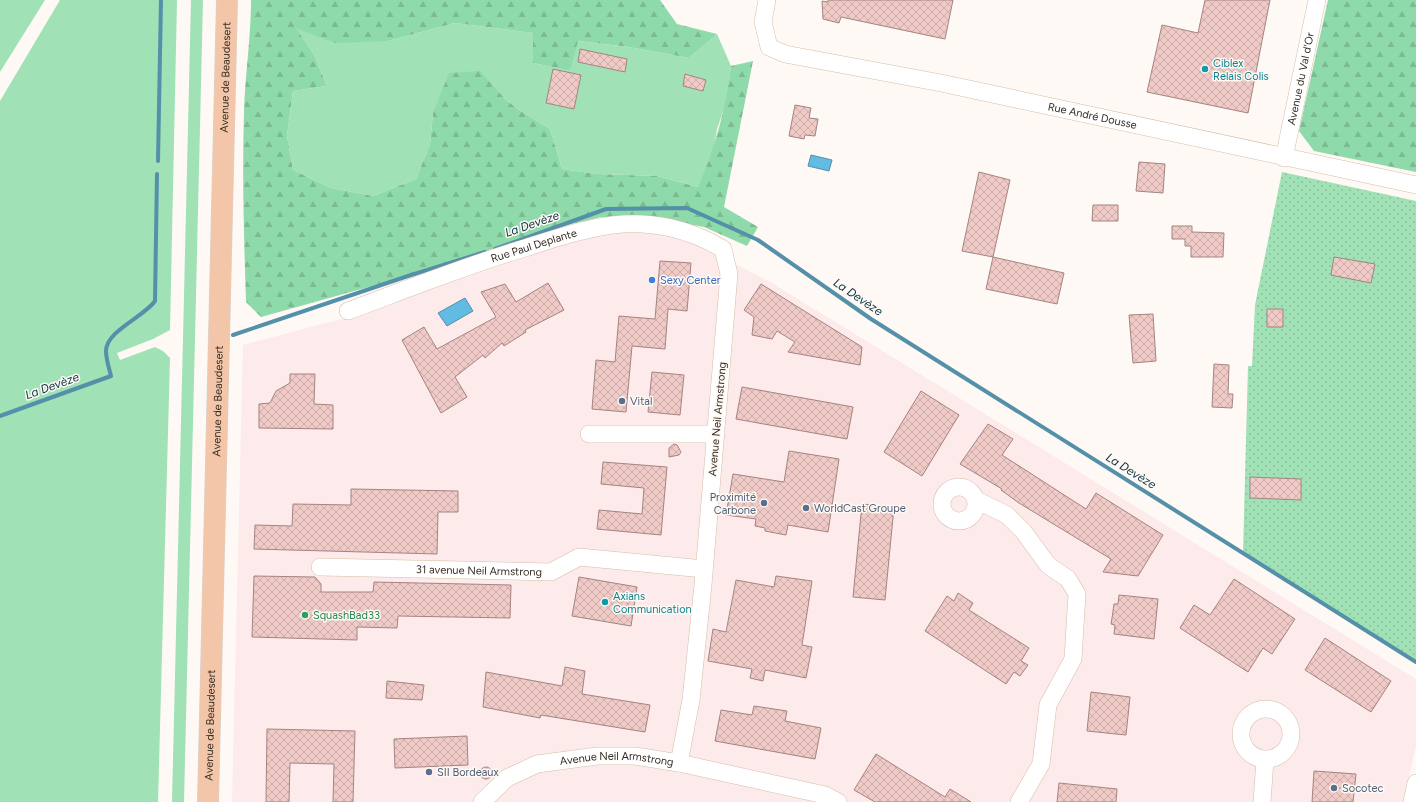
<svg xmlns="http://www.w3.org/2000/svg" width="1416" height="802" viewBox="0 0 1416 802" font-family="Figtree,sans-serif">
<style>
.commercial{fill:#fcebea}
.grass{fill:#a0e1b6}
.forest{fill:url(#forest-firs)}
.park{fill:url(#park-dots)}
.water{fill:#61bbe2;stroke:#5490a9}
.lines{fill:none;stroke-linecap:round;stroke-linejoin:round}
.stream{stroke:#5490a9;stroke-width:4}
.building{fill:url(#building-cross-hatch);stroke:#a58381}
.minor-casing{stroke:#d5bea6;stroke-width:18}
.major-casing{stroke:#d7d5d3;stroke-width:22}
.minor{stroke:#fff;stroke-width:17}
.major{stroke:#f3c6aa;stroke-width:21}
.culture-dot{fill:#0f9aa8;stroke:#fef9f4;stroke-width:1.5}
.shop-dot{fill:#3f7fe0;stroke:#fef9f4;stroke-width:1.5}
.service-dot{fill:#5c6f8a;stroke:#fef9f4;stroke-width:1.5}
.leisure-dot{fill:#2e9e5b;stroke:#fef9f4;stroke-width:1.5}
.labels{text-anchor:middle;stroke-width:3;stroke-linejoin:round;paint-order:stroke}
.culture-label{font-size:11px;fill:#0d838f;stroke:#fef9f4;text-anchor:start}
.street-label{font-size:11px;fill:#362d23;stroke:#fef9f4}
.shop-label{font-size:11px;fill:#366cbe;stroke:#fef9f4;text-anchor:start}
.service-label{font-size:11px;fill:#4e5e75;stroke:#fef9f4;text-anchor:start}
.leisure-label{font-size:11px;fill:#27864d;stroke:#fef9f4;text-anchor:start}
.water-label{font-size:12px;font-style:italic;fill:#073242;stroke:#fef9f4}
</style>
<defs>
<pattern id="forest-firs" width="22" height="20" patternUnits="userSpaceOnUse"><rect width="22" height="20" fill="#8fdaaa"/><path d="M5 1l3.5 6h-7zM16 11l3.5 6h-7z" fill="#7cbb92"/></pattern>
<pattern id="park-dots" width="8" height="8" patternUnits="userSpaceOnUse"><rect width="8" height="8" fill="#a0e1b6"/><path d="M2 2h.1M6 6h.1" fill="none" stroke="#8ac19c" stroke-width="1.8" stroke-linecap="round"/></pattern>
<pattern id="building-cross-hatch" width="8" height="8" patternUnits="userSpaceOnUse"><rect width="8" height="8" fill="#efcac7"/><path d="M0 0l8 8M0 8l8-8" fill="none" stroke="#ceaeab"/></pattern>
</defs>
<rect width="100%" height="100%" fill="#fef9f4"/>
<path class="commercial" d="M652 231 697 244 772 283 1416 679V746L1403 802H232L243 345 349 317 579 239 616 232Z"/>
<path class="grass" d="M0 0H45L0 72Z
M60 0H177L170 330 153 339 117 353 120 360 155 347 163 351 170 358 158 802H0V101Z
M191 0H203L184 802H172Z
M455 23 533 33V63L570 71 577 41 629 47 689 58 717 34 731 66 727 100 717 129 713 154 698 187 657 176 597 174 562 169 550 129 519 110 504 98 433 113 430 144 416 179 373 196 331 188 293 170 287 136 293 91 327 86 314 55 295 27 388 41Z"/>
<path class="forest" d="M251 0H660L677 24 717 34 689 58 629 47 578 41 570 71 533 63V33L455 23 388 41 335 43 296 28 314 55 327 86 293 91 287 136 293 170 331 188 373 196 416 179 430 144 433 113 449 73 480 71 504 98 519 110 550 129 562 169 597 174 657 176 698 187C715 148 726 108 731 66L753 61 724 207 758 227 747 246 704 227 656 218 601 217 551 229 490 250 408 276 261 317 246 302C244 239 242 175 244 112 245 75 251 38 251 0Z
M1328 0H1416V172L1314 151 1299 131Z"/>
<path class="park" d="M1282 172 1416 201V662L1243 553 1248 366H1252L1255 305Z"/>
<path class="water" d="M811 155 832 160 829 171 808 166Z
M465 298 473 311 447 326 438 313Z"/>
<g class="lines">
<path class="stream" d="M158 161 161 0
M495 249 606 209 687 208 758 240 871 319 1416 662
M233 335 408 276 485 252
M0 416 111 376C109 368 106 359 106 351 106 331 144 317 155 301L157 174"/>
</g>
<path class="building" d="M828 0H953L945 39 841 17 839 23 823 19 822 1 828 2Z
M1205 0H1270L1248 113 1147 92 1162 25 1198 33Z
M580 49 627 59 625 72 578 62Z
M553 69 581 75 574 109 546 103Z
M685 74 706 80 703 91 683 86Z
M795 105 811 108 809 118 818 119 815 136 805 135 804 139 789 136Z
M1139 162 1165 164 1163 193 1136 191Z
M979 172 1010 180 993 257 962 251Z
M1093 205H1118V221H1092Z
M1172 226H1192V232L1224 233 1223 257H1191V246H1185V239H1172Z
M993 257 1064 273 1057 304 986 289Z
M1334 257 1375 264 1371 283 1331 275Z
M660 261 691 263 687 311 668 309 665 349 632 346 626 412 592 409 596 360 615 362 619 316 655 319Z
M548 283 564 310 525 330 526 332 504 346 502 343 485 358 483 355 455 377 467 397 441 413 402 340 424 327 437 349 496 317 481 292 505 284 516 302Z
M761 284 862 347 860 365 788 352 795 342 777 331 772 339 752 335 754 317 744 310Z
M1267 309H1283V327H1267Z
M1153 314 1156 361 1133 363 1129 315Z
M1214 364 1229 365 1228 394H1233L1232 408 1212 407Z
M652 372 684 375 680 415 648 412Z
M290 374H315L314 404 333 405V429L259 428V404L270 403 276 391 290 383Z
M742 387 853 407 847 439 736 419Z
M921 391 959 415 922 476 884 452Z
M988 424 1013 439 1002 455 1086 509 1096 493 1163 535 1138 576 1103 572 1111 559 1019 503 1001 490 1002 489 960 464Z
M674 444 677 445 681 452 679 455 669 457V448Z
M789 451 839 459 828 532 788 525 786 535 765 531V528L755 526 756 519 726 515 733 474 784 482Z
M603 462 667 467 661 535 597 529 599 510 642 514 644 488 601 484Z
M1250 477 1301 479V500L1250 498Z
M351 489 458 491V512H438L437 554 254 549 255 525 292 526 293 504 351 505Z
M862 504 894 507 885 600 853 597Z
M254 576 315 577 321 584V592H373L374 582 511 585 510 618 398 616 397 628 357 627V640L252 637Z
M776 576 812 581 802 645 812 647 806 678 765 670 763 681 750 678 752 669 708 661 713 629 726 632 736 580 774 587Z
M579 577 637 587 631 626 572 616Z
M1234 579 1295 619 1272 654 1263 648 1248 672 1180 628 1194 605 1210 615Z
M958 593 973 603 969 610 1029 648 1021 661 1028 665 1020 676 1014 672 1006 684 925 631 947 596 954 601Z
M1119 595 1158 599 1154 639 1114 634 1115 625 1111 624 1112 618 1114 604H1118Z
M1325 638 1391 681 1371 712 1305 670Z
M565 667 585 671 582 694 650 705 645 732 541 715 540 718 483 707 486 672 562 686Z
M387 681 424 685 422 700 386 698Z
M1091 692 1130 697 1126 735 1087 731Z
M754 706 787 711 785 721 821 728 815 759 715 741 721 710 752 715Z
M267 729 355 731 353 802H333L334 764 290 763 289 802H266Z
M467 736 468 765 395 768 394 739Z
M876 754 945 797 950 789 971 802H875L854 790Z
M480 773a6 6 0 1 1 12 0a6 6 0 1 1-12 0Z
M1314 771 1356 774 1353 802H1312Z
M1059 783 1117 789 1116 802H1057Z"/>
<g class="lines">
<defs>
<g id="minor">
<path id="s1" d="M767 0 763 22 769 47 785 54 941 83 1416 185"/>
<path id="s2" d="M1284 158 1317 0"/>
<path id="s3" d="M348 311C407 289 465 266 525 248 553 239 583 229 612 225 651 220 690 229 723 249L729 274 703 585 691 700 679 763"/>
<path d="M589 434H716"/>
<circle cx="959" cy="504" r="17"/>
<path d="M976 500 1007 515 1023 531 1048 565 1068 579 1077 594 1073 659 1048 705 1041 764 1019 802"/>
<path id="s4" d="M320 567 551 572 579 557 704 569"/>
<circle cx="1266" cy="734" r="25"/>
<path id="s5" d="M482 802 507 778 537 764 597 756H635L679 763 825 795 838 802"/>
<path d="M1262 802 1265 760"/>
<path d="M1412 802 1416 783"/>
</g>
<g id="major">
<path id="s6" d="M208 802 227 0"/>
</g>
</defs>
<use href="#minor" class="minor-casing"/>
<use href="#major" class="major-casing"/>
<use href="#minor" class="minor"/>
<use href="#major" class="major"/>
</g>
<g class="culture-dot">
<circle cx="1205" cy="69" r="4"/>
<circle cx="605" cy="602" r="4"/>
</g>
<circle class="shop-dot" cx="652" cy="280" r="4"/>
<g class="service-dot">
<circle cx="622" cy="401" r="4"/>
<circle cx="764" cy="503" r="4"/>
<circle cx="806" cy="508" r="4"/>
<circle cx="429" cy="772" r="4"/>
<circle cx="1334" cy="788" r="4"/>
</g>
<circle class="leisure-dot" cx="305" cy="615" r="4"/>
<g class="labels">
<g class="culture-label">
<text x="1213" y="67">Ciblex<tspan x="1213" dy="13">Relais Colis</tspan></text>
<text x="613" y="600">Axians<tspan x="613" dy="13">Communication</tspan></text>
</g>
<g class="street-label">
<text dy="4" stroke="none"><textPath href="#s6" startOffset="725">Avenue de Beaudesert</textPath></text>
<text dy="4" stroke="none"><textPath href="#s2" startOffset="81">Avenue du Val d'Or</textPath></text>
<text dy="4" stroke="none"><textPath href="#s1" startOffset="379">Rue André Dousse</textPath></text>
<text dy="4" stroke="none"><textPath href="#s3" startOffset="197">Rue Paul Deplante</textPath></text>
<text dy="4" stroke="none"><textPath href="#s6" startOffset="401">Avenue de Beaudesert</textPath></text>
<text transform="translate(717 419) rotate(-85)" y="4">Avenue Neil Armstrong</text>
<text dy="4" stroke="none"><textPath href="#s4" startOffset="159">31 avenue Neil Armstrong</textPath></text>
<text dy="4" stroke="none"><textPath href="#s6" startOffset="77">Avenue de Beaudesert</textPath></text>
<text dy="4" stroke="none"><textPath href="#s5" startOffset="148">Avenue Neil Armstrong</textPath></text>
</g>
<g class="shop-label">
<text x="660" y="284">Sexy Center</text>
</g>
<g class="service-label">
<text x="630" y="405">Vital</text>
<text x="756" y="501" text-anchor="end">Proximité<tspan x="756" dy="13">Carbone</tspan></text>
<text x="814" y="512">WorldCast Groupe</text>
<text x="437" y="776">SII Bordeaux</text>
<text x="1342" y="792">Socotec</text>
</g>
<g class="leisure-label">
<text x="313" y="619">SquashBad33</text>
</g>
<g class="water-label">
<text transform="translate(532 224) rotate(-19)" y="4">La Devèze</text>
<text transform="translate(858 297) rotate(34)" y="4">La Devèze</text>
<text transform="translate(52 386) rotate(-20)" y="4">La Devèze</text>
<text transform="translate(1131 471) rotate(32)" y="4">La Devèze</text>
</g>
</g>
</svg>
